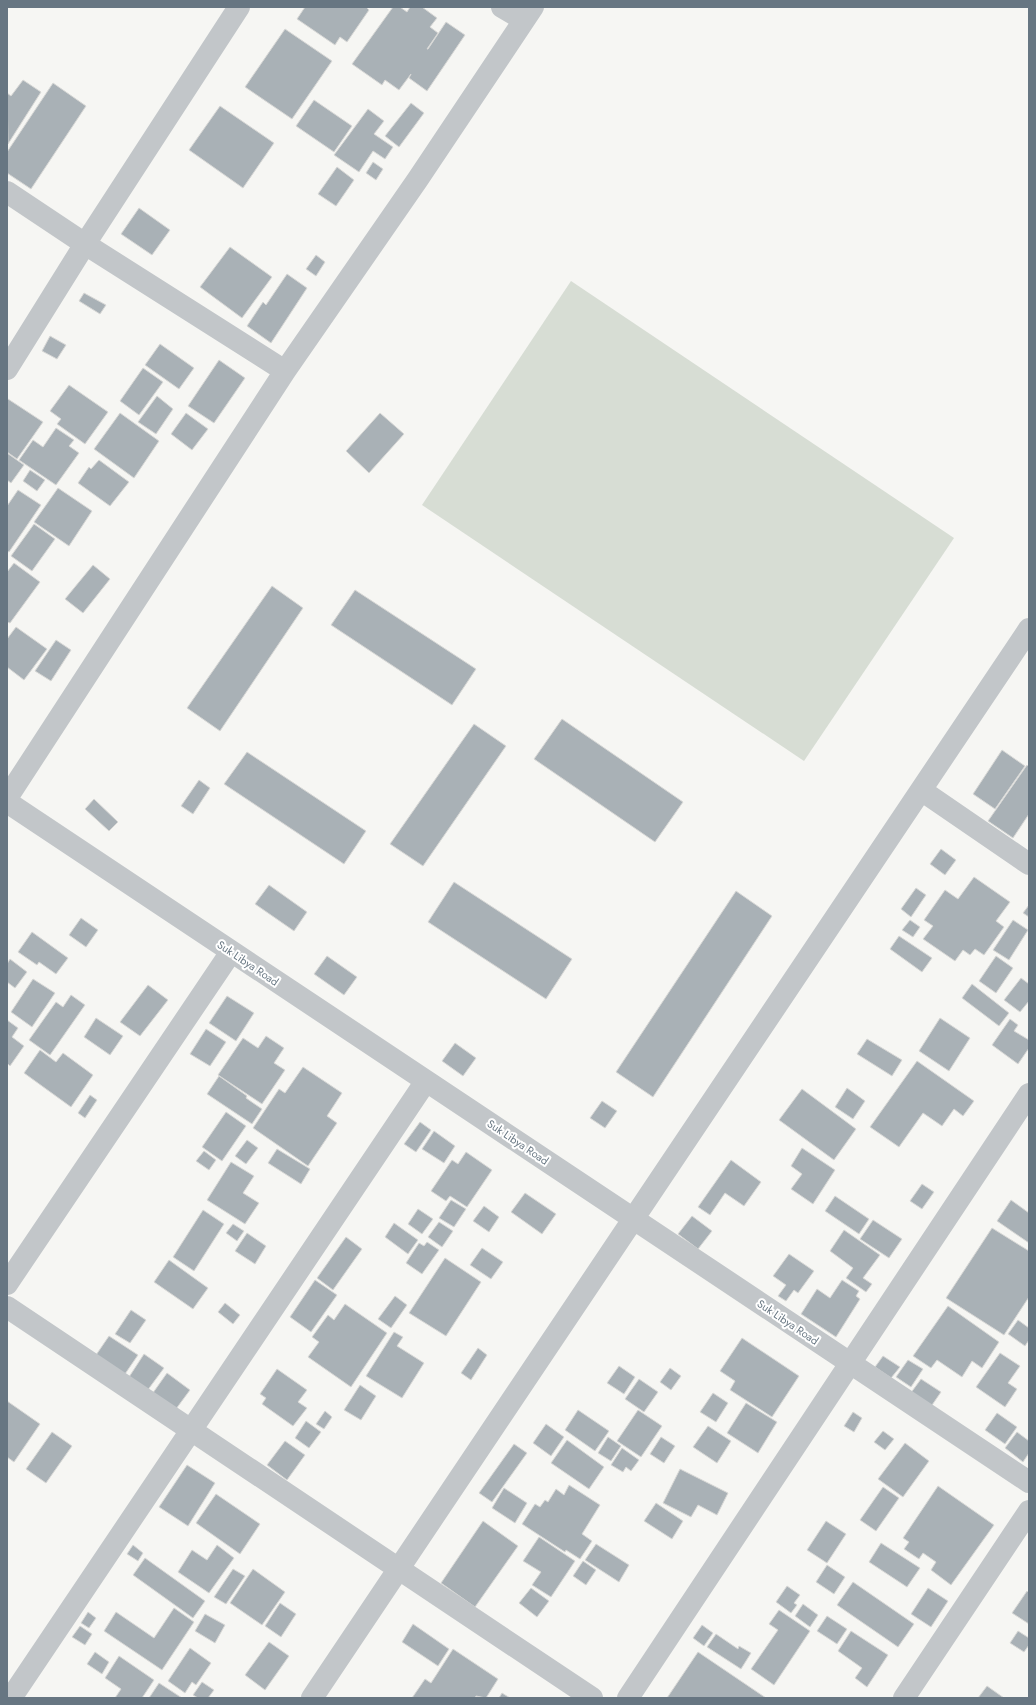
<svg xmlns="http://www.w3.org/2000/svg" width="1036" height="1705" viewBox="0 0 1036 1705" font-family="Jost,sans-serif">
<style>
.green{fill:#d7ddd4}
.building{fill:#a9b1b6;stroke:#d8d8d6}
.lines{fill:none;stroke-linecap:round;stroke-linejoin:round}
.minor{stroke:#c2c6c9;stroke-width:22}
.labels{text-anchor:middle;stroke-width:4;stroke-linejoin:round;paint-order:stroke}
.street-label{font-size:11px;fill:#677682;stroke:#fff}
</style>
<rect width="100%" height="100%" fill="#f6f6f3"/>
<path class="green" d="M571 281 954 538 804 761 422 505Z"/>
<path class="building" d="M305 7H366L369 10 347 42 340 37 335 45 297 19Z
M393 7H400L407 12 410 7H422L437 18 430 27 438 33 427 49H428L446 22 465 35 427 91 409 78 411 74 399 90 385 80 382 85 352 64Z
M285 29 332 61 292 119 245 87Z
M23 80 41 92 8 144 7 93 11 96Z
M53 83 86 106 31 189 7 173V152Z
M314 100 352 126 334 152 296 126Z
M411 103 424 113 399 147 385 136Z
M220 106 274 143 243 188 189 150Z
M368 109 384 121 374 134 393 147 385 159 373 151 359 172 334 155Z
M373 162 383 169 376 180 366 173Z
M337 167 354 180 336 206 318 194Z
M139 208 170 230 152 255 121 234Z
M230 247 272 277 242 318 200 287Z
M316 255 325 262 316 276 306 269Z
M287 274 307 288 271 343 247 326 263 302 266 305Z
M84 293 106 305 100 314 79 301Z
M50 336 66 345 57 359 42 351Z
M160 344 194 368 179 389 145 365Z
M219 360 245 378 214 423 188 406Z
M143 368 163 382 139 415 120 401Z
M69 385 108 412 85 444 57 424 61 419 50 411Z
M157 396 173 409 156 434 138 422Z
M8 399 43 422 17 459 7 452V401Z
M120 413 159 441 134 478 94 449Z
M186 413 208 429 192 450 171 434Z
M380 413 404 434 369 473 346 451Z
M56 428 74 440 69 446 79 453 56 485 19 460 33 440 43 447Z
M7 453 24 465 11 483 7 480Z
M99 460 129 482 110 506 78 483 89 467 91 469Z
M30 470 45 480 37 491 23 481Z
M58 488 92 511 69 546 34 522Z
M18 490 41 505 9 552 7 551V506Z
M34 524 55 539 32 571 11 556Z
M14 563 40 582 10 623 7 622V572Z
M93 565 110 579 83 613 65 599Z
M272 586 303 608 220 731 187 708Z
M355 590 476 669 452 705 331 625Z
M16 627 47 649 24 680 7 667V639Z
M56 640 71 650 51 681 35 671Z
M562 719 683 802 655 842 534 759Z
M474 724 506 746 423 866 390 844Z
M1002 750 1025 766 995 809 973 794Z
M247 752 366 831 344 864 224 784Z
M1027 765 1029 767V814L1013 838 988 821Z
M199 780 210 788 193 814 181 806Z
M94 799 118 822 109 831 85 809Z
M941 849 956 860 945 875 930 864Z
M974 877 1010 902 996 921 1004 927 984 955 975 949 970 955 963 950 955 961 923 939 933 926 924 920 945 890 958 899Z
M454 882 572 959 546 999 428 922Z
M269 885 307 912 294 931 255 904Z
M916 888 926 895 911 917 901 909Z
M736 891 772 916 653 1097 616 1072Z
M1029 905V917L1023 913Z
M81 918 98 930 86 947 69 935Z
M910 920 920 927 913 937 902 930Z
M1013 920 1028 930 1009 960 993 950Z
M32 932 68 958 56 974 39 962 37 965 18 952Z
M899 936 932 958 922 972 890 949Z
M327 956 357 977 344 995 314 974Z
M996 956 1013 968 996 993 979 981Z
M10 959 27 972 15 988 7 982V964Z
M1021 978 1029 984V1001L1020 1012 1004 1000Z
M33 979 55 993 32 1027 11 1012Z
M972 984 1009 1013 999 1026 962 998Z
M148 985 168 1000 140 1036 120 1022Z
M71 995 85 1005 50 1055 29 1040 56 1002 63 1007Z
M227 996 254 1013 236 1041 209 1023Z
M96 1018 123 1036 110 1055 84 1037Z
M940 1018 970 1038 949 1071 919 1051Z
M1010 1019 1018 1025 1014 1031 1029 1040V1048L1018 1064 992 1045Z
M7 1020 18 1028 12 1037 24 1046 10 1066 7 1063Z
M206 1029 226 1042 210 1066 190 1054Z
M266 1036 284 1048 274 1063 285 1070 262 1104 218 1075 243 1038 258 1048Z
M867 1039 902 1060 892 1076 857 1054Z
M455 1043 476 1058 463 1076 442 1061Z
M40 1050 56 1062 63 1053 93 1075 71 1107 24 1073Z
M917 1061 974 1101 963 1116 954 1109 942 1126 923 1113 899 1147 870 1127Z
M303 1067 342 1093 327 1116 337 1123 308 1166 253 1128 279 1089 285 1093Z
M219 1076 247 1096 246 1098 262 1109 252 1124 207 1094Z
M847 1088 865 1101 853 1119 835 1107Z
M802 1089 856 1129 834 1160 779 1120Z
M90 1095 97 1100 85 1118 78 1113Z
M602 1101 617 1111 605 1128 590 1118Z
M226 1112 246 1126 222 1161 202 1147Z
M420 1122 431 1130 416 1152 404 1144Z
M434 1131 455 1146 444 1163 422 1149Z
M247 1140 258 1148 246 1164 235 1156Z
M802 1148 835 1170 813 1204 791 1189 802 1174 791 1166Z
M277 1149 310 1169 301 1184 268 1163Z
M204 1151 216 1160 209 1170 196 1161Z
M466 1152 492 1170 467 1207 450 1196 446 1201 431 1191 452 1160 458 1164Z
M731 1160 761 1182 744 1206 725 1193 710 1215 698 1207Z
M231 1162 254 1176 243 1193 259 1203 245 1224 207 1200Z
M922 1184 934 1192 922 1209 910 1201Z
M525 1193 556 1214 542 1234 511 1212Z
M835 1196 869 1219 859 1234 825 1211Z
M451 1200 466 1209 454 1227 439 1218Z
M1011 1200 1029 1213V1243L997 1221Z
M484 1206 499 1217 489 1232 473 1221Z
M418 1209 433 1219 422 1234 408 1224Z
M203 1210 224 1224 194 1271 173 1257Z
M692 1216 712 1231 698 1249 678 1234Z
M873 1220 902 1239 889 1258 860 1239Z
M439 1222 453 1231 442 1247 428 1237Z
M394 1223 418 1240 408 1254 385 1237Z
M233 1224 244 1231 237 1241 226 1233Z
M992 1228 1029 1251V1297L1004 1335 946 1298Z
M844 1230 880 1255 863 1278 872 1284 866 1292 846 1278 853 1268 830 1251Z
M247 1233 266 1246 255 1264 235 1251Z
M346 1237 362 1249 333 1290 317 1278Z
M427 1242 439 1250 422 1274 406 1263 419 1243 424 1246Z
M482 1248 503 1262 491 1279 470 1265Z
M789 1254 814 1271 798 1293 794 1290 786 1301 778 1296 786 1285 773 1276Z
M445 1258 481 1282 446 1336 409 1313Z
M169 1260 208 1288 193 1309 154 1282Z
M315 1280 337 1295 311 1332 290 1317Z
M842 1280 859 1291 856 1296 860 1299 836 1337 801 1314 817 1289 830 1298Z
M395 1296 407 1305 391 1328 378 1319Z
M225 1303 240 1315 233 1324 218 1312Z
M345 1304 387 1333 351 1387 308 1357 319 1342 312 1337 328 1315 334 1320Z
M948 1306 999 1342 982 1368 972 1361 962 1377 937 1360 931 1368 913 1356Z
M131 1310 146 1320 130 1343 115 1334Z
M1018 1320 1029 1328V1340L1025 1346 1008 1334Z
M394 1332 403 1337 397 1346 424 1363 402 1398 366 1376Z
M109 1336 138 1355 125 1374 96 1355Z
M742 1338 799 1376 772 1417 730 1390 735 1381 720 1371Z
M478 1348 487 1355 471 1380 461 1373Z
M1000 1353 1020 1366 1008 1383 1017 1389 1005 1407 976 1387Z
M144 1354 164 1368 147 1391 129 1377Z
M883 1356 900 1367 891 1378 875 1367Z
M908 1360 923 1369 911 1387 896 1377Z
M619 1366 635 1377 624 1394 607 1383Z
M670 1368 681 1376 671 1390 660 1382Z
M277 1369 307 1390 298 1402 307 1408 293 1426 262 1404 266 1398 260 1394Z
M167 1373 190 1390 173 1413 150 1397Z
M639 1379 658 1392 644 1412 625 1399Z
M921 1379 941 1392 930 1408 910 1394Z
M360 1385 376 1396 361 1420 344 1410Z
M713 1393 728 1403 716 1422 700 1412Z
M7 1401 40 1424 14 1462 7 1457Z
M746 1403 777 1422 758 1453 727 1433Z
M578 1410 609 1431 595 1451 565 1430Z
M638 1410 662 1426 641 1457 617 1441Z
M325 1411 332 1417 324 1429 316 1424Z
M853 1412 862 1418 854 1432 844 1426Z
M997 1413 1017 1427 1005 1444 985 1430Z
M306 1421 321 1432 309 1448 295 1438Z
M546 1424 564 1437 551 1456 533 1443Z
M708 1426 731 1441 717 1463 693 1447Z
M883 1431 894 1439 885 1450 874 1442Z
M52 1432 72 1446 46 1483 26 1469Z
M1017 1432 1029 1441V1453L1023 1462 1005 1448Z
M608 1437 621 1446 611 1461 598 1453Z
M661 1437 675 1446 664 1463 650 1454Z
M567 1440 604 1467 589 1489 551 1463Z
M285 1441 305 1455 287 1480 267 1465Z
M905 1443 929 1461 903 1497 878 1479Z
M514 1444 527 1453 492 1502 479 1493Z
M622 1448 639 1460 631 1471 626 1467 623 1472 611 1465Z
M187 1465 215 1483 188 1526 159 1507Z
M680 1469 728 1493 717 1515 698 1505 691 1517 663 1503Z
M569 1485 600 1505 582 1534 592 1541 580 1559 566 1550 565 1552 522 1524 535 1504 540 1507 545 1500 548 1502 556 1489 564 1495Z
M938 1486 994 1525 951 1585 931 1570 936 1562 923 1553 919 1559 904 1549 909 1542 903 1538Z
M883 1487 899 1498 876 1531 860 1520Z
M504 1488 527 1503 515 1523 492 1508Z
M216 1494 260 1524 240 1554 196 1523Z
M656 1503 683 1521 672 1539 644 1521Z
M483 1521 518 1546 475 1607 441 1583Z
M826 1521 846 1534 827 1563 807 1550Z
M539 1537 575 1561 551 1597 532 1585 541 1572 523 1561Z
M881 1543 920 1568 907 1587 869 1562Z
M596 1544 629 1565 619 1582 585 1560Z
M133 1545 143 1553 138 1561 127 1554Z
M217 1545 234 1558 209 1593 178 1572 192 1550 207 1560Z
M145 1558 205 1601 193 1618 133 1575Z
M583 1561 596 1570 586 1585 573 1576Z
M827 1565 845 1577 834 1594 816 1582Z
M233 1569 245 1576 226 1604 214 1597Z
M253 1569 285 1592 262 1625 230 1603Z
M853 1582 914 1624 898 1647 837 1605Z
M787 1586 800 1595 794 1603 797 1605 791 1613 776 1602Z
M531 1588 549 1601 537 1617 519 1603Z
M928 1588 948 1601 931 1627 911 1614Z
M1027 1591 1029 1593V1624L1012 1613Z
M280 1603 296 1614 281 1637 265 1626Z
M803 1604 818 1615 810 1627 795 1616Z
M174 1608 194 1622 162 1670 104 1631 116 1612 154 1638Z
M779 1610 810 1631 774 1685 751 1669 778 1630 769 1624Z
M88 1612 96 1618 89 1628 81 1623Z
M205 1614 225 1625 215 1643 195 1631Z
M827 1616 847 1629 837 1644 817 1631Z
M413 1624 449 1649 438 1666 402 1642Z
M702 1625 713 1633 704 1646 693 1638Z
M80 1626 92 1634 85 1645 72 1637Z
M851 1631 888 1655 867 1687 855 1678 862 1668 838 1651Z
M1018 1631 1029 1638V1645L1024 1652 1010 1643Z
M716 1634 738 1649 739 1646 751 1653 741 1669 707 1647Z
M269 1642 289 1656 265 1690 245 1675Z
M190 1648 211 1663 196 1685 192 1682 185 1693 168 1681Z
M453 1649 498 1679 486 1698 476 1696 475 1698H412L425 1679 431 1683Z
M95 1652 109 1662 102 1674 87 1664Z
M698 1652 766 1698H667Z
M119 1656 154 1680 142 1698H115L121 1689 105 1678Z
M202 1682 214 1690 208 1698H198L193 1695Z
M159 1683 182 1698H149Z
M987 1686 1004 1698H978Z
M502 1693 510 1698H499Z"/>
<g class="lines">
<path class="minor" d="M502 7 524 20
M7 192 85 244 285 371
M7 369 85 244 239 7
M921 790 1029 864
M7 798 285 371 418 179 533 7
M7 802 1029 1482
M7 1284 231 952
M7 1307 592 1698
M11 1698 426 1081
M312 1698 1029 629
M628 1698 1029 1094
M904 1698 1029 1511"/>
</g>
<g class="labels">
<g class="street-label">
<text transform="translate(248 963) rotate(34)" y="4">Suk Libya Road</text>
<text transform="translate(518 1142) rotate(34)" y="4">Suk Libya Road</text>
<text transform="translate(788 1322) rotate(34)" y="4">Suk Libya Road</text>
</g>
</g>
<rect width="1036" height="1705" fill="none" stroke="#677682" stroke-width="16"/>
</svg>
